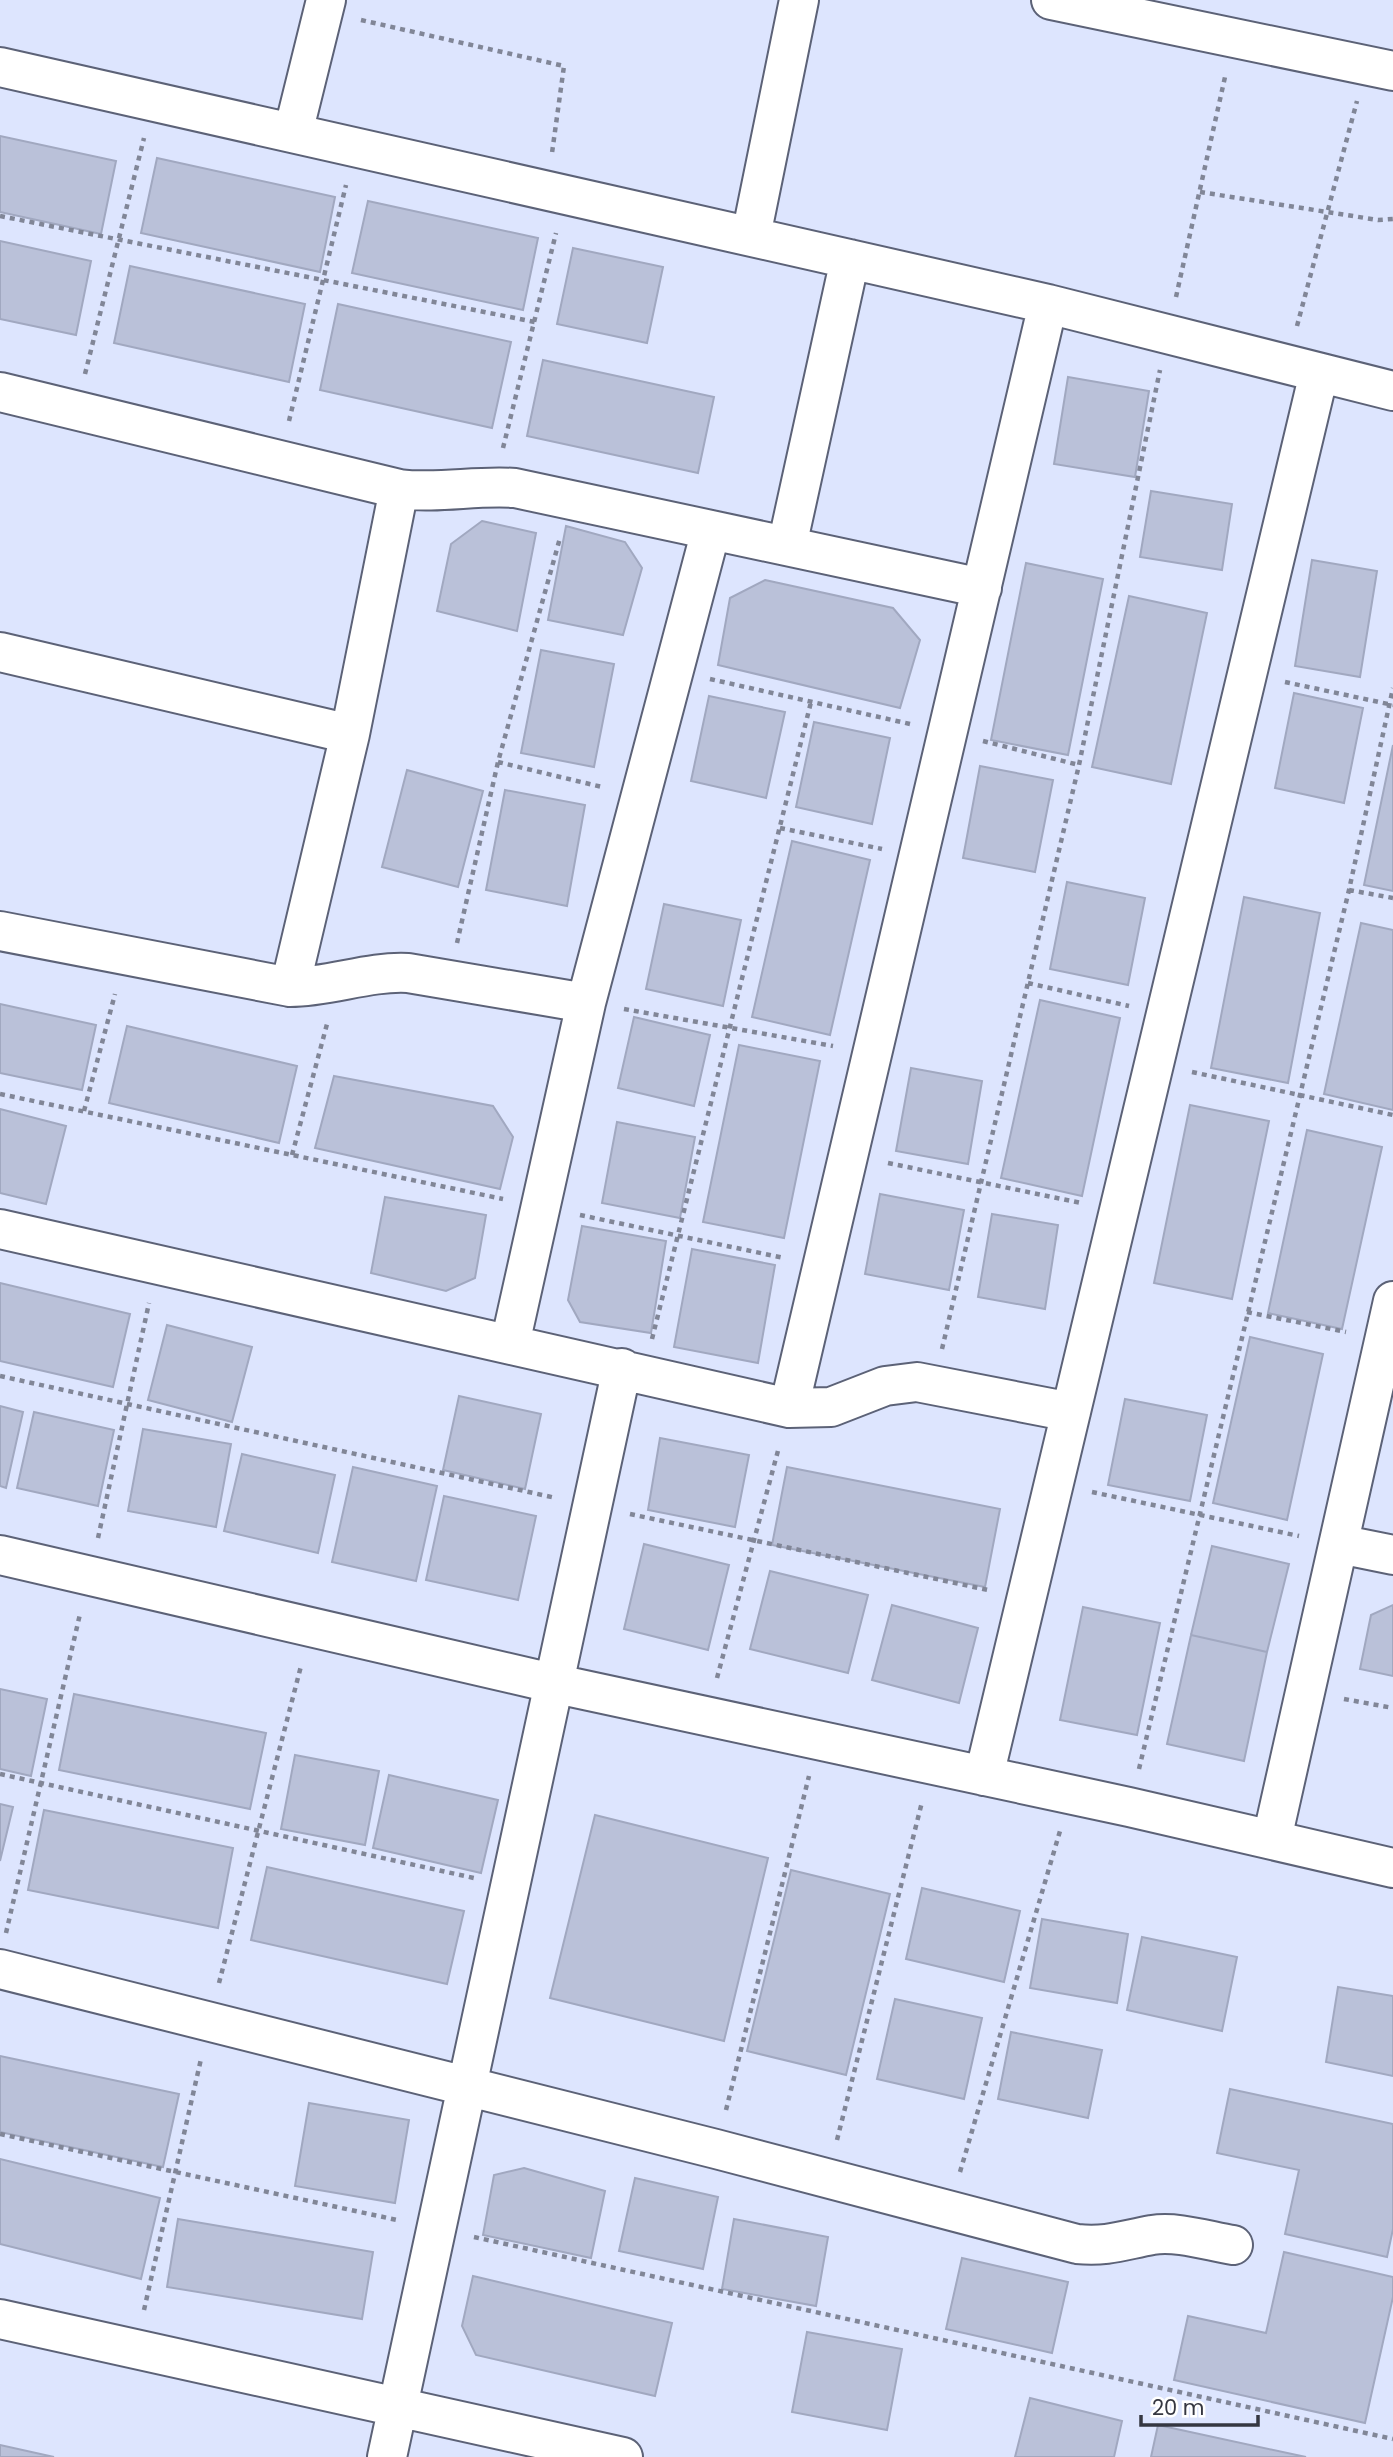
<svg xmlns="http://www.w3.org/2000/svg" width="1393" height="2457" viewBox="0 0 1393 2457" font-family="Poppins,sans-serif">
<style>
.building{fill:#bac1d9;stroke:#a1a8c0;stroke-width:2}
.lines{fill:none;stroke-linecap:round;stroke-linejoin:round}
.minor-casing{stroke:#5c6277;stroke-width:42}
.path{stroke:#818697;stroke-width:4.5;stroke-dasharray:5 5;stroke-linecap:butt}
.minor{stroke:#fff;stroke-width:38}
</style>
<rect width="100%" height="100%" fill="#dde5fe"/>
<path class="building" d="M0 136 116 161 101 234 0 212Z
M157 158 335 197 320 272 141 233Z
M368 201 538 238 523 310 352 273Z
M0 241 91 261 76 335 0 319Z
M573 248 663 267 647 343 557 324Z
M130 266 305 304 289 382 114 343Z
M338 304 511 342 492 428 320 390Z
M543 360 714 397 698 473 527 436Z
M1068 377 1149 391 1135 477 1054 464Z
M1151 491 1232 504 1222 570 1140 557Z
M482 521 536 533 517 631 437 611 451 544Z
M566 526 625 542 642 568 623 635 548 620Z
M1312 560 1377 571 1360 677 1295 666Z
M1026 563 1103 579 1068 755 991 740Z
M765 580 893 608 920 640 900 708 718 665 730 598Z
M1129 596 1207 613 1171 784 1092 767Z
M541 650 614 664 594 767 521 753Z
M1294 693 1363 708 1344 803 1275 788Z
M709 696 785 712 766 798 691 781Z
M814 722 890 738 872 824 796 807Z
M1393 745V891L1364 885Z
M980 766 1053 780 1035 872 963 858Z
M407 770 483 791 458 887 382 867Z
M505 790 585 805 567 906 486 890Z
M792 841 870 860 830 1035 752 1017Z
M1067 882 1145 898 1128 985 1050 969Z
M1244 897 1320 913 1288 1083 1211 1068Z
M664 904 741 920 723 1006 646 989Z
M1361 923 1393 930V1110L1324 1094Z
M1040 1000 1120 1018 1082 1196 1001 1178Z
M0 1004 96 1025 82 1090 0 1073Z
M634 1017 710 1035 694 1106 618 1088Z
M127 1026 297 1066 279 1143 109 1103Z
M739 1045 820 1061 784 1238 703 1222Z
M911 1068 982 1081 968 1164 896 1151Z
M334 1076 493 1106 513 1137 500 1189 315 1148Z
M1190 1105 1269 1121 1232 1299 1154 1283Z
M0 1109 66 1126 46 1204 0 1193Z
M617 1122 695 1137 680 1218 602 1203Z
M1307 1130 1382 1147 1342 1329 1268 1313Z
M880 1194 964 1210 949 1290 865 1274Z
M385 1197 486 1215 475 1278 446 1291 371 1273Z
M992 1214 1058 1225 1045 1309 978 1297Z
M582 1226 666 1241 651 1333 580 1322 568 1300Z
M692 1249 775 1265 758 1363 674 1347Z
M0 1283 130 1314 113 1387 0 1361Z
M167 1325 252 1347 232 1422 148 1400Z
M1250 1337 1323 1354 1287 1520 1213 1503Z
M459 1396 541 1414 525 1489 443 1470Z
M1125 1399 1207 1415 1190 1501 1108 1485Z
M0 1406 23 1412 6 1488 0 1486Z
M34 1412 114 1430 98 1506 17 1488Z
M143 1429 231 1444 216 1527 128 1511Z
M660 1438 749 1455 735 1527 648 1510Z
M242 1454 335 1475 318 1553 224 1531Z
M353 1467 437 1486 416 1581 332 1562Z
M787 1467 1000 1509 985 1587 772 1545Z
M444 1496 536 1516 518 1600 426 1580Z
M644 1544 729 1565 708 1650 624 1629Z
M1212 1546 1289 1564 1267 1652 1191 1635Z
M770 1571 868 1595 848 1673 750 1649Z
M892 1605 978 1628 959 1703 872 1680Z
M1393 1605V1676L1360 1669 1371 1615Z
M1083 1607 1160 1623 1137 1735 1060 1720Z
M1191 1635 1267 1652 1244 1761 1167 1744Z
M0 1689 47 1699 31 1776 0 1769Z
M74 1694 266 1733 250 1809 59 1770Z
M295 1755 379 1771 365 1845 281 1829Z
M389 1775 498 1800 481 1873 373 1848Z
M0 1804 13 1807 0 1861Z
M44 1810 233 1848 218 1928 28 1890Z
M595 1815 768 1858 724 2041 550 1998Z
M267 1867 464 1911 447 1984 251 1940Z
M791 1870 890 1894 846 2075 747 2051Z
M922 1888 1020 1911 1004 1982 906 1959Z
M1042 1919 1128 1934 1117 2003 1030 1988Z
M1142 1937 1237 1957 1222 2031 1127 2010Z
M1338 1987 1393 1996V2076L1326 2062Z
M895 1999 982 2018 964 2099 877 2079Z
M1011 2032 1102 2050 1088 2118 998 2099Z
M0 2056 179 2094 163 2167 0 2132Z
M1230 2089 1393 2124V2229L1387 2257 1285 2234 1299 2170 1217 2153Z
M309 2103 409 2120 395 2203 295 2186Z
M0 2159 160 2198 141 2279 0 2244Z
M524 2168 605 2191 591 2258 483 2235 494 2175Z
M635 2178 718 2197 703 2269 619 2251Z
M178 2219 373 2252 362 2319 167 2287Z
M734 2219 828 2237 816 2306 722 2289Z
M1284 2252 1393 2277V2297L1365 2423 1174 2380 1188 2316 1266 2333Z
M962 2258 1068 2282 1052 2353 946 2329Z
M473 2276 672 2323 655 2396 476 2355 462 2326Z
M807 2332 902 2349 887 2430 792 2412Z
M1030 2398 1122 2421 1114 2457H1015Z
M1158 2425 1306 2457H1151Z
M0 2445 54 2457H0Z"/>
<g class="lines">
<defs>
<path id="minor" d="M1051 0 1393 71
M0 67 1048 304 1393 391
M293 133 326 0
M751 236 799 0
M0 392 399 489C439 494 476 485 515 488L982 588
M787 546 850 259
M0 652 350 734
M0 931 290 987C331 987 367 971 408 973L586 1003
M290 987 350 734 399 489
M0 1229 789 1408 831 1407 885 1386 917 1382 1071 1412
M510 1344 586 1003 711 530
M789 1408 1048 304
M1339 1544 1393 1555
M0 1555 552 1683 1129 1807 1393 1868
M984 1776 1319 373
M1272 1839 1393 1301
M0 1969 716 2149 1077 2244C1108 2247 1124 2240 1152 2235 1178 2231 1208 2241 1233 2245
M0 2319 623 2457
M387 2457 622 1368"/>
</defs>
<use href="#minor" class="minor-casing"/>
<path class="path" d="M361 20 564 66 552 153
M1200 192 1378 220 1393 219
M0 216 535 322
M1176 297 1225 77
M1297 326 1357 101
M85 374 144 138
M289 421 346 185
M503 448 556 233
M710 679 910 724
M1285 682 1393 705
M983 741 1079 765
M498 762 602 787
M780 828 882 849
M1349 890 1393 898
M457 943 498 762 560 538
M1028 983 1129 1006
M624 1009 833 1046
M1192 1072 1393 1115
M0 1094 503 1199
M84 1111 115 994
M292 1155 327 1024
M888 1163 1081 1203
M580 1215 784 1258
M1247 1312 1346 1332
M652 1339 811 702
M942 1349 1079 765 1160 370
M0 1376 556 1498
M1092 1492 1299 1536
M630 1514 988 1590
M98 1538 149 1303
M717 1678 779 1447
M1344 1699 1393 1708
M1139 1769 1349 890 1393 688
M0 1774 474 1878
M6 1933 80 1614
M219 1983 301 1666
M726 2110 809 1776
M0 2134 397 2220
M837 2140 922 1802
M960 2172 1060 1831
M474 2237 1393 2439
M144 2310 201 2059"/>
<use href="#minor" class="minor"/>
</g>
<path d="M1141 2415v10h117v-10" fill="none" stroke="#353741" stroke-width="3.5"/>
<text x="1152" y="2415" font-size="21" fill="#353741" stroke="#ffffff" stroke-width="5" paint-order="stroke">20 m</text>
</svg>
